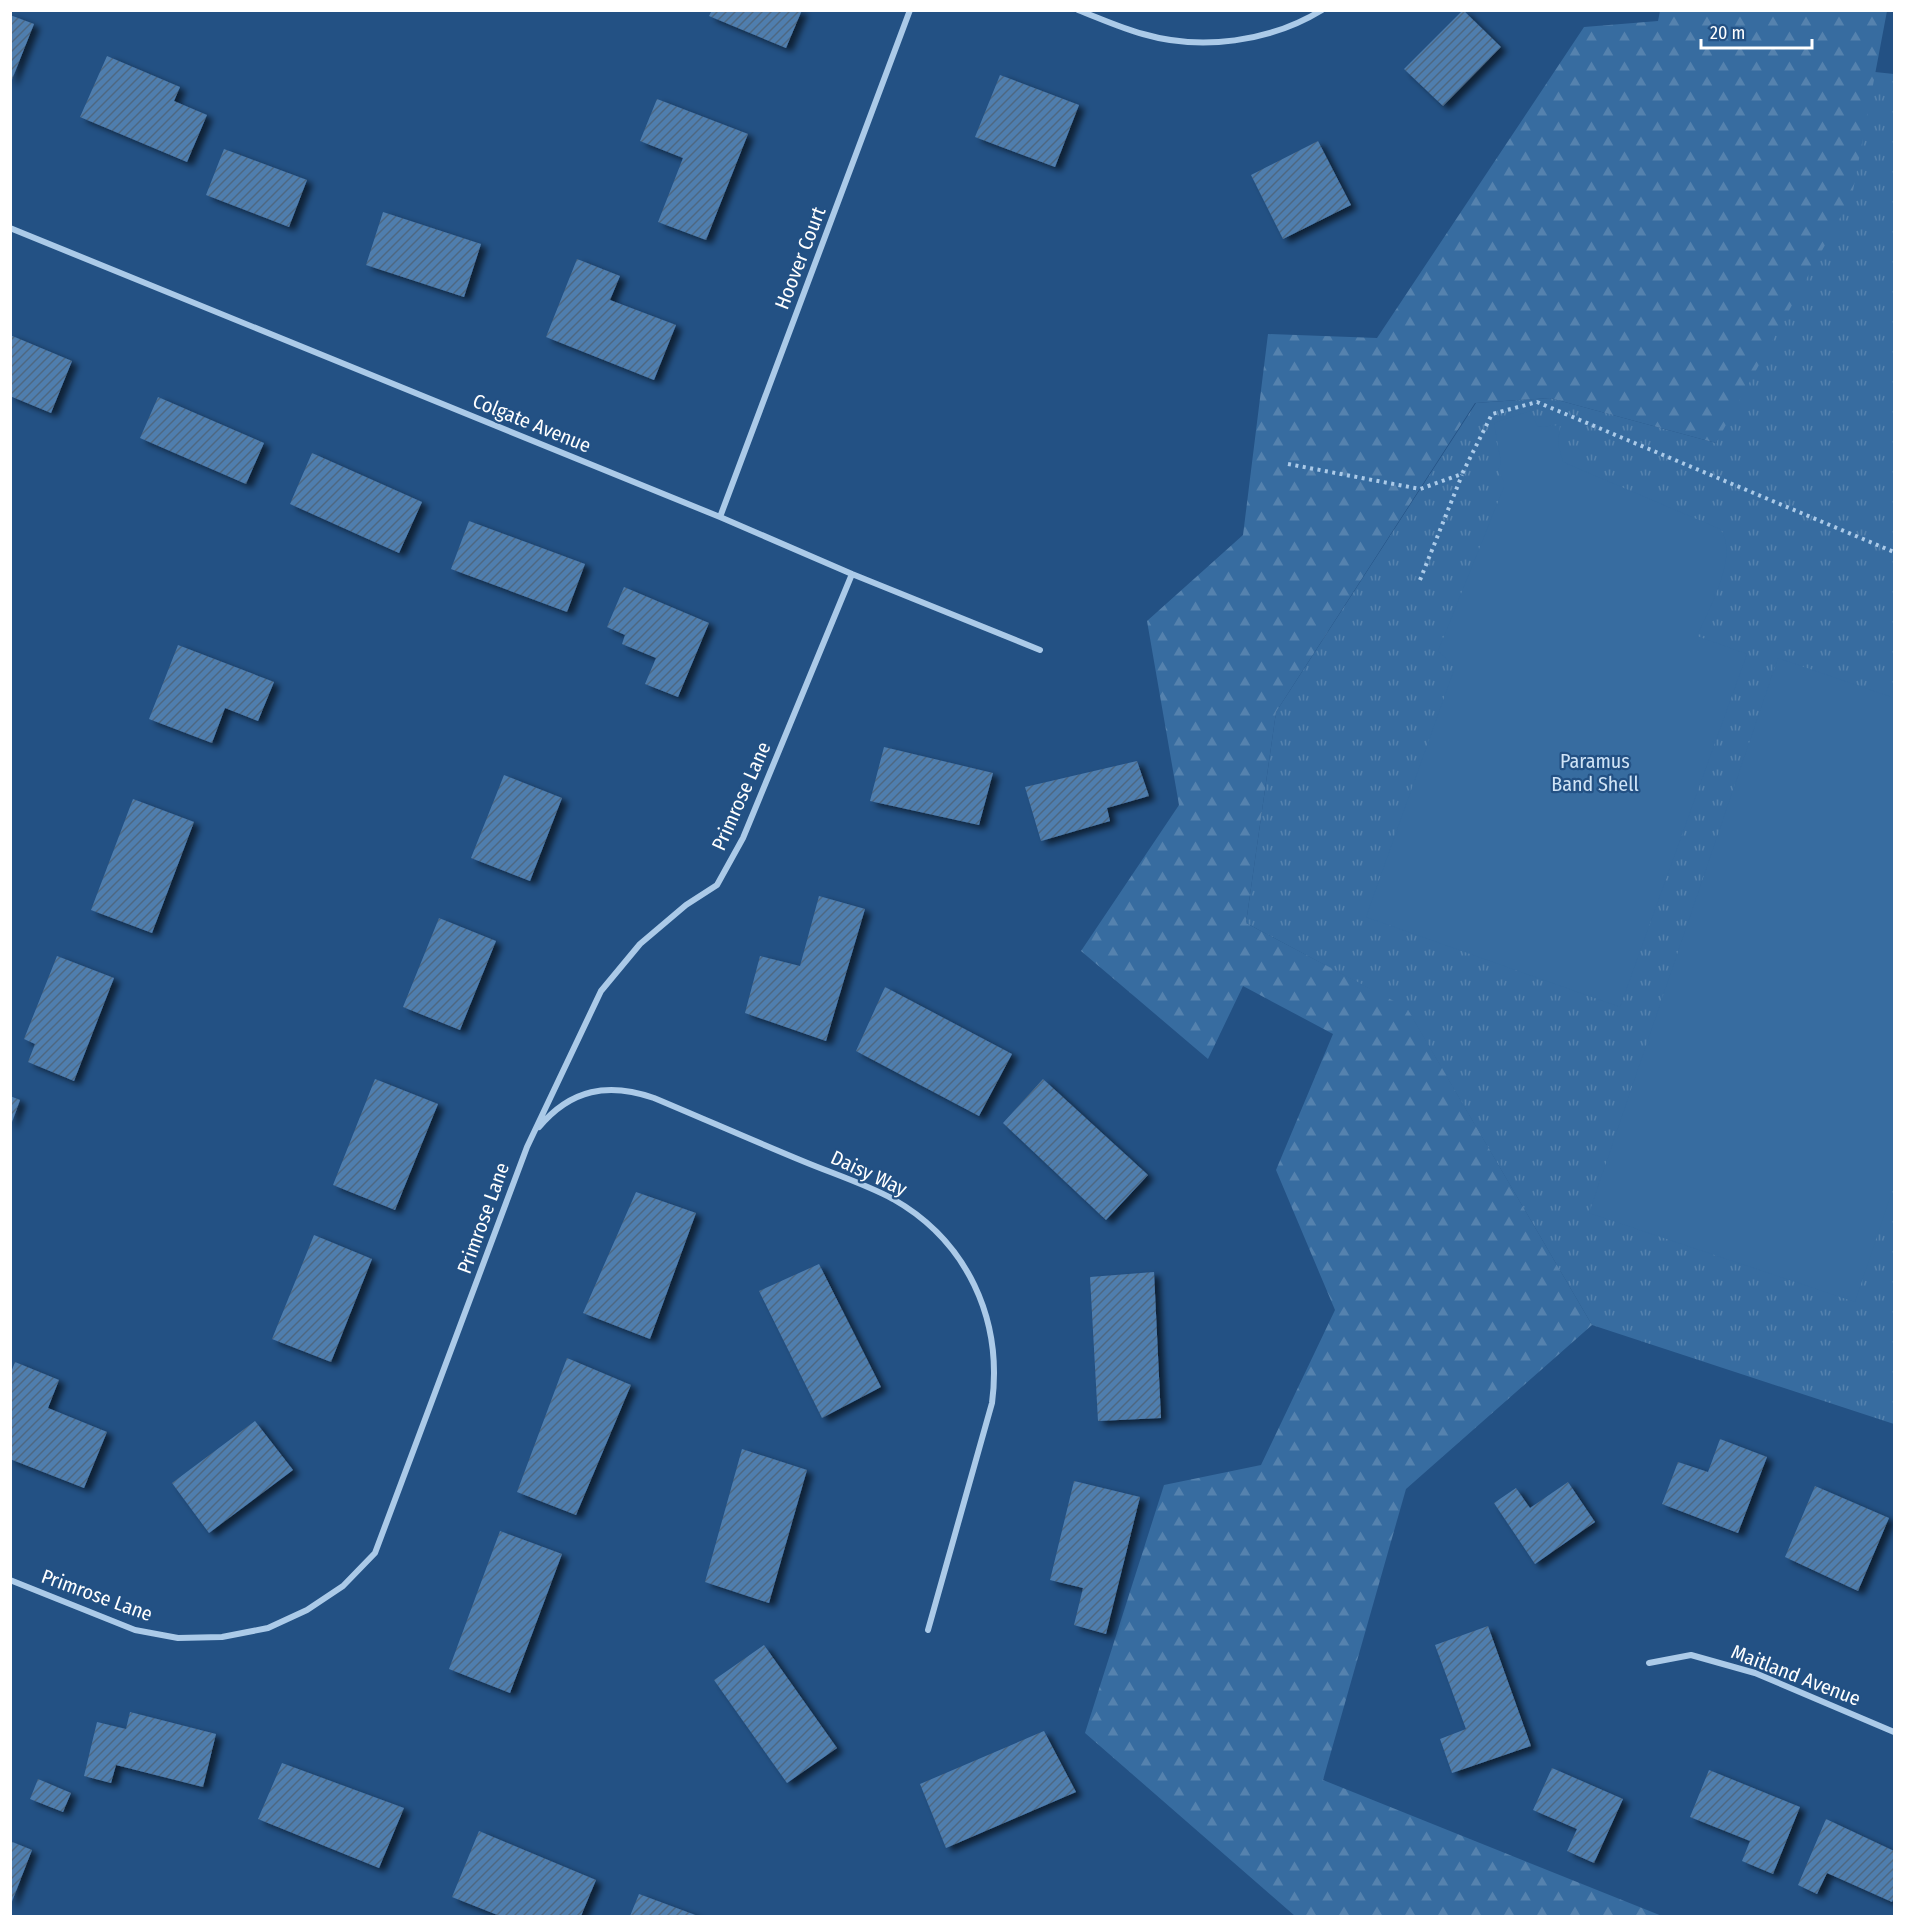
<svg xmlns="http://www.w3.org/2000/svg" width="1905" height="1927" viewBox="0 0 1905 1927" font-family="'Fira Sans Condensed',sans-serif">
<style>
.grass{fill:url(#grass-tufts)}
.forest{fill:url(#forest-firs)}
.pitch{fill:#376ca0}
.building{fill:url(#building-hatch);filter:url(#shadow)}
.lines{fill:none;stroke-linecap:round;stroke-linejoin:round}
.path{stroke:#abcae8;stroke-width:4;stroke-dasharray:3 4.5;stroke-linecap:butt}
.minor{stroke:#abcae8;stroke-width:6}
.labels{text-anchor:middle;stroke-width:4.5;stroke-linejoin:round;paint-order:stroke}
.street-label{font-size:20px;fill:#fff;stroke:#235184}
.park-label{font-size:20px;fill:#cfe3f6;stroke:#235184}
</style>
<defs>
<pattern id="grass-tufts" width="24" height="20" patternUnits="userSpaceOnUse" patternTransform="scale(1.5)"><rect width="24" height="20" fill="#376ca0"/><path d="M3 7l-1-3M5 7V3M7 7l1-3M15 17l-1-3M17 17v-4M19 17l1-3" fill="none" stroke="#5582ae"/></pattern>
<pattern id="forest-firs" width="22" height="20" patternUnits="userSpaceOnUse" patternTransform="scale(1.5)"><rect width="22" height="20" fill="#376ca0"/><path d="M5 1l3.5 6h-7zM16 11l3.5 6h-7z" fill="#5582ae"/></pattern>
<pattern id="building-hatch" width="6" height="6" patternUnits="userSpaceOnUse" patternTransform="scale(1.5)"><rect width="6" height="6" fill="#507eae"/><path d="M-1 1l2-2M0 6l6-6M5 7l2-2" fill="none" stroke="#4e6882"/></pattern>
<filter id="shadow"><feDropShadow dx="6" dy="4" stdDeviation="3" flood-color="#0009"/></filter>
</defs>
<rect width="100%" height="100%" fill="#235184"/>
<path class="grass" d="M1875 72 1894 74V1424L1592 1325 1407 1009 1246 923 1276 712 1476 403 1550 398 1716 443Z"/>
<path class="forest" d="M1660 11H1887L1852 196 1716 443 1550 398 1475 403 1276 712 1246 923 1407 1008 1592 1325 1406 1489 1323 1780 1662 1916H1295L1085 1733 1164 1485 1261 1465 1335 1310 1276 1170 1333 1034 1243 986 1208 1059 1081 951 1179 805 1147 621 1243 535 1268 334 1377 338 1584 27 1658 21Z"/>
<path class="pitch" d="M1530 411 1538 427 1560 425 1558 444 1563 462 1720 529C1740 554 1708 612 1697 636L1747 654 1620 1007 1366 917 1455 667 1438 651 1504 487V482L1498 470 1501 463 1494 423Z
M1778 658 1894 698V1185L1855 1302 1589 1213Z"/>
<path class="building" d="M712 10H802L786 48 709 16Z
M1463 10 1501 47 1443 106 1404 69Z
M10 15 34 24 11 82H10Z
M107 56 180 87 174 101 207 115 187 162 80 117Z
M1000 75 1079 105 1055 167 975 137Z
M657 99 748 134 706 240 658 222 683 158 640 141Z
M1318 141 1351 205 1283 239 1251 175Z
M224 149 307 180 289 227 206 195Z
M383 212 481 244 464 297 366 265Z
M577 259 620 276 610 300 676 325 654 380 546 337Z
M10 335 72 361 51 413 10 396Z
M158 397 264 443 246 484 140 438Z
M312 453 422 502 399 553 290 504Z
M469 521 585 564 567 612 451 569Z
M624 587 709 623 678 697 645 684 656 658 622 644 625 635 607 627Z
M178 645 274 682 258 721 225 708 212 743 149 719Z
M884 747 993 773 979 825 870 801Z
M1137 761 1149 796 1107 808 1110 821 1041 841 1025 787Z
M504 775 562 798 530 881 471 858Z
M133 799 194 822 152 933 91 910Z
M819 896 865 909 826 1041 745 1013 760 956 800 966Z
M439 918 496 941 460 1030 403 1007Z
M57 956 114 978 74 1081 28 1062 35 1044 24 1039Z
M885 987 1012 1054 979 1116 856 1051Z
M375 1079 438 1104 395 1210 333 1185Z
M1043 1079 1148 1175 1106 1220 1003 1123Z
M10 1096 20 1100 11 1125H10Z
M636 1192 696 1213 650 1339 583 1313Z
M314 1235 372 1259 331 1362 272 1339Z
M819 1264 881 1387 822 1418 759 1291Z
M1154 1272 1161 1418 1098 1421 1090 1277Z
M567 1358 631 1385 576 1515 517 1492Z
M15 1362 59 1380 48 1408 107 1432 84 1488 10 1459V1375Z
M255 1421 293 1470 209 1533 172 1483Z
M1720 1439 1767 1457 1738 1533 1662 1504 1678 1462 1708 1472Z
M742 1449 807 1470 769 1603 705 1582Z
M1074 1481 1140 1497 1106 1634 1074 1625 1083 1588 1050 1580Z
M1568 1482 1595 1522 1535 1564 1494 1503 1516 1488 1530 1508Z
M1815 1486 1889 1518 1858 1591 1785 1557Z
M500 1531 562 1554 510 1693 449 1669Z
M1488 1626 1531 1746 1452 1773 1440 1739 1466 1729 1435 1645Z
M764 1645 837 1748 787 1783 714 1680Z
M130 1712 216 1734 203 1787 116 1765 111 1783 84 1776 97 1722 126 1729Z
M1044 1731 1076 1792 946 1848 920 1784Z
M282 1763 404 1808 379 1868 258 1819Z
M1552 1768 1623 1799 1594 1863 1567 1851 1577 1829 1533 1810Z
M1709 1770 1800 1807 1773 1874 1742 1861 1750 1841 1690 1817Z
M38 1779 71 1793 63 1812 30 1799Z
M1826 1819 1894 1851V1897L1892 1902 1827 1873 1817 1894 1798 1885Z
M479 1831 596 1880 581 1916H500L452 1897Z
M10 1841 32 1850 11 1904H10Z
M639 1894 698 1916H630Z"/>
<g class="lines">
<path class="path" d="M1288 464 1420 489 1462 474 1492 414 1537 402 1894 552
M1420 580 1462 475"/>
<path class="minor" d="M1078 10C1099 18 1121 28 1143 34 1201 51 1270 42 1322 10
M10 228 720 517 852 574 1040 650
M720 517 910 10
M539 1127C571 1089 608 1082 654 1098 704 1119 754 1141 805 1162 834 1174 865 1184 893 1199 967 1241 1003 1319 992 1403L928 1630
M10 1580 135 1630 178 1638 222 1637 268 1628 307 1610 343 1586 375 1553 527 1147 601 991 640 944 686 905 717 885 743 838 852 574
M1649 1663 1691 1655 1755 1673 1894 1732"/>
</g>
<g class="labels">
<g class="street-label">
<text transform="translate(800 258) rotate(-69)" y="7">Hoover Court</text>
<text transform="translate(532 423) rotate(22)" y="7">Colgate Avenue</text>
<text transform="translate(741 796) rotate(-66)" y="7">Primrose Lane</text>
<text transform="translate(869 1173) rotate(25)" y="7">Daisy Way</text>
<text transform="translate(483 1218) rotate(-70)" y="7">Primrose Lane</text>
<text transform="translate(97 1595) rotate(20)" y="7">Primrose Lane</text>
<text transform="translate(1796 1675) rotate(21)" y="7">Maitland Avenue</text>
</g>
<g class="park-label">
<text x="1595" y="768">Paramus<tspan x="1595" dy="23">Band Shell</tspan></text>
</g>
</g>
<rect width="1905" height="1927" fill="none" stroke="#ffffff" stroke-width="24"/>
<path d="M1701 39v9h111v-9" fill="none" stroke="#ffffff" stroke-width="3"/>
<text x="1710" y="39" font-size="18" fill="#ffffff" stroke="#235184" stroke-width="4.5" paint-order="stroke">20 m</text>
</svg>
